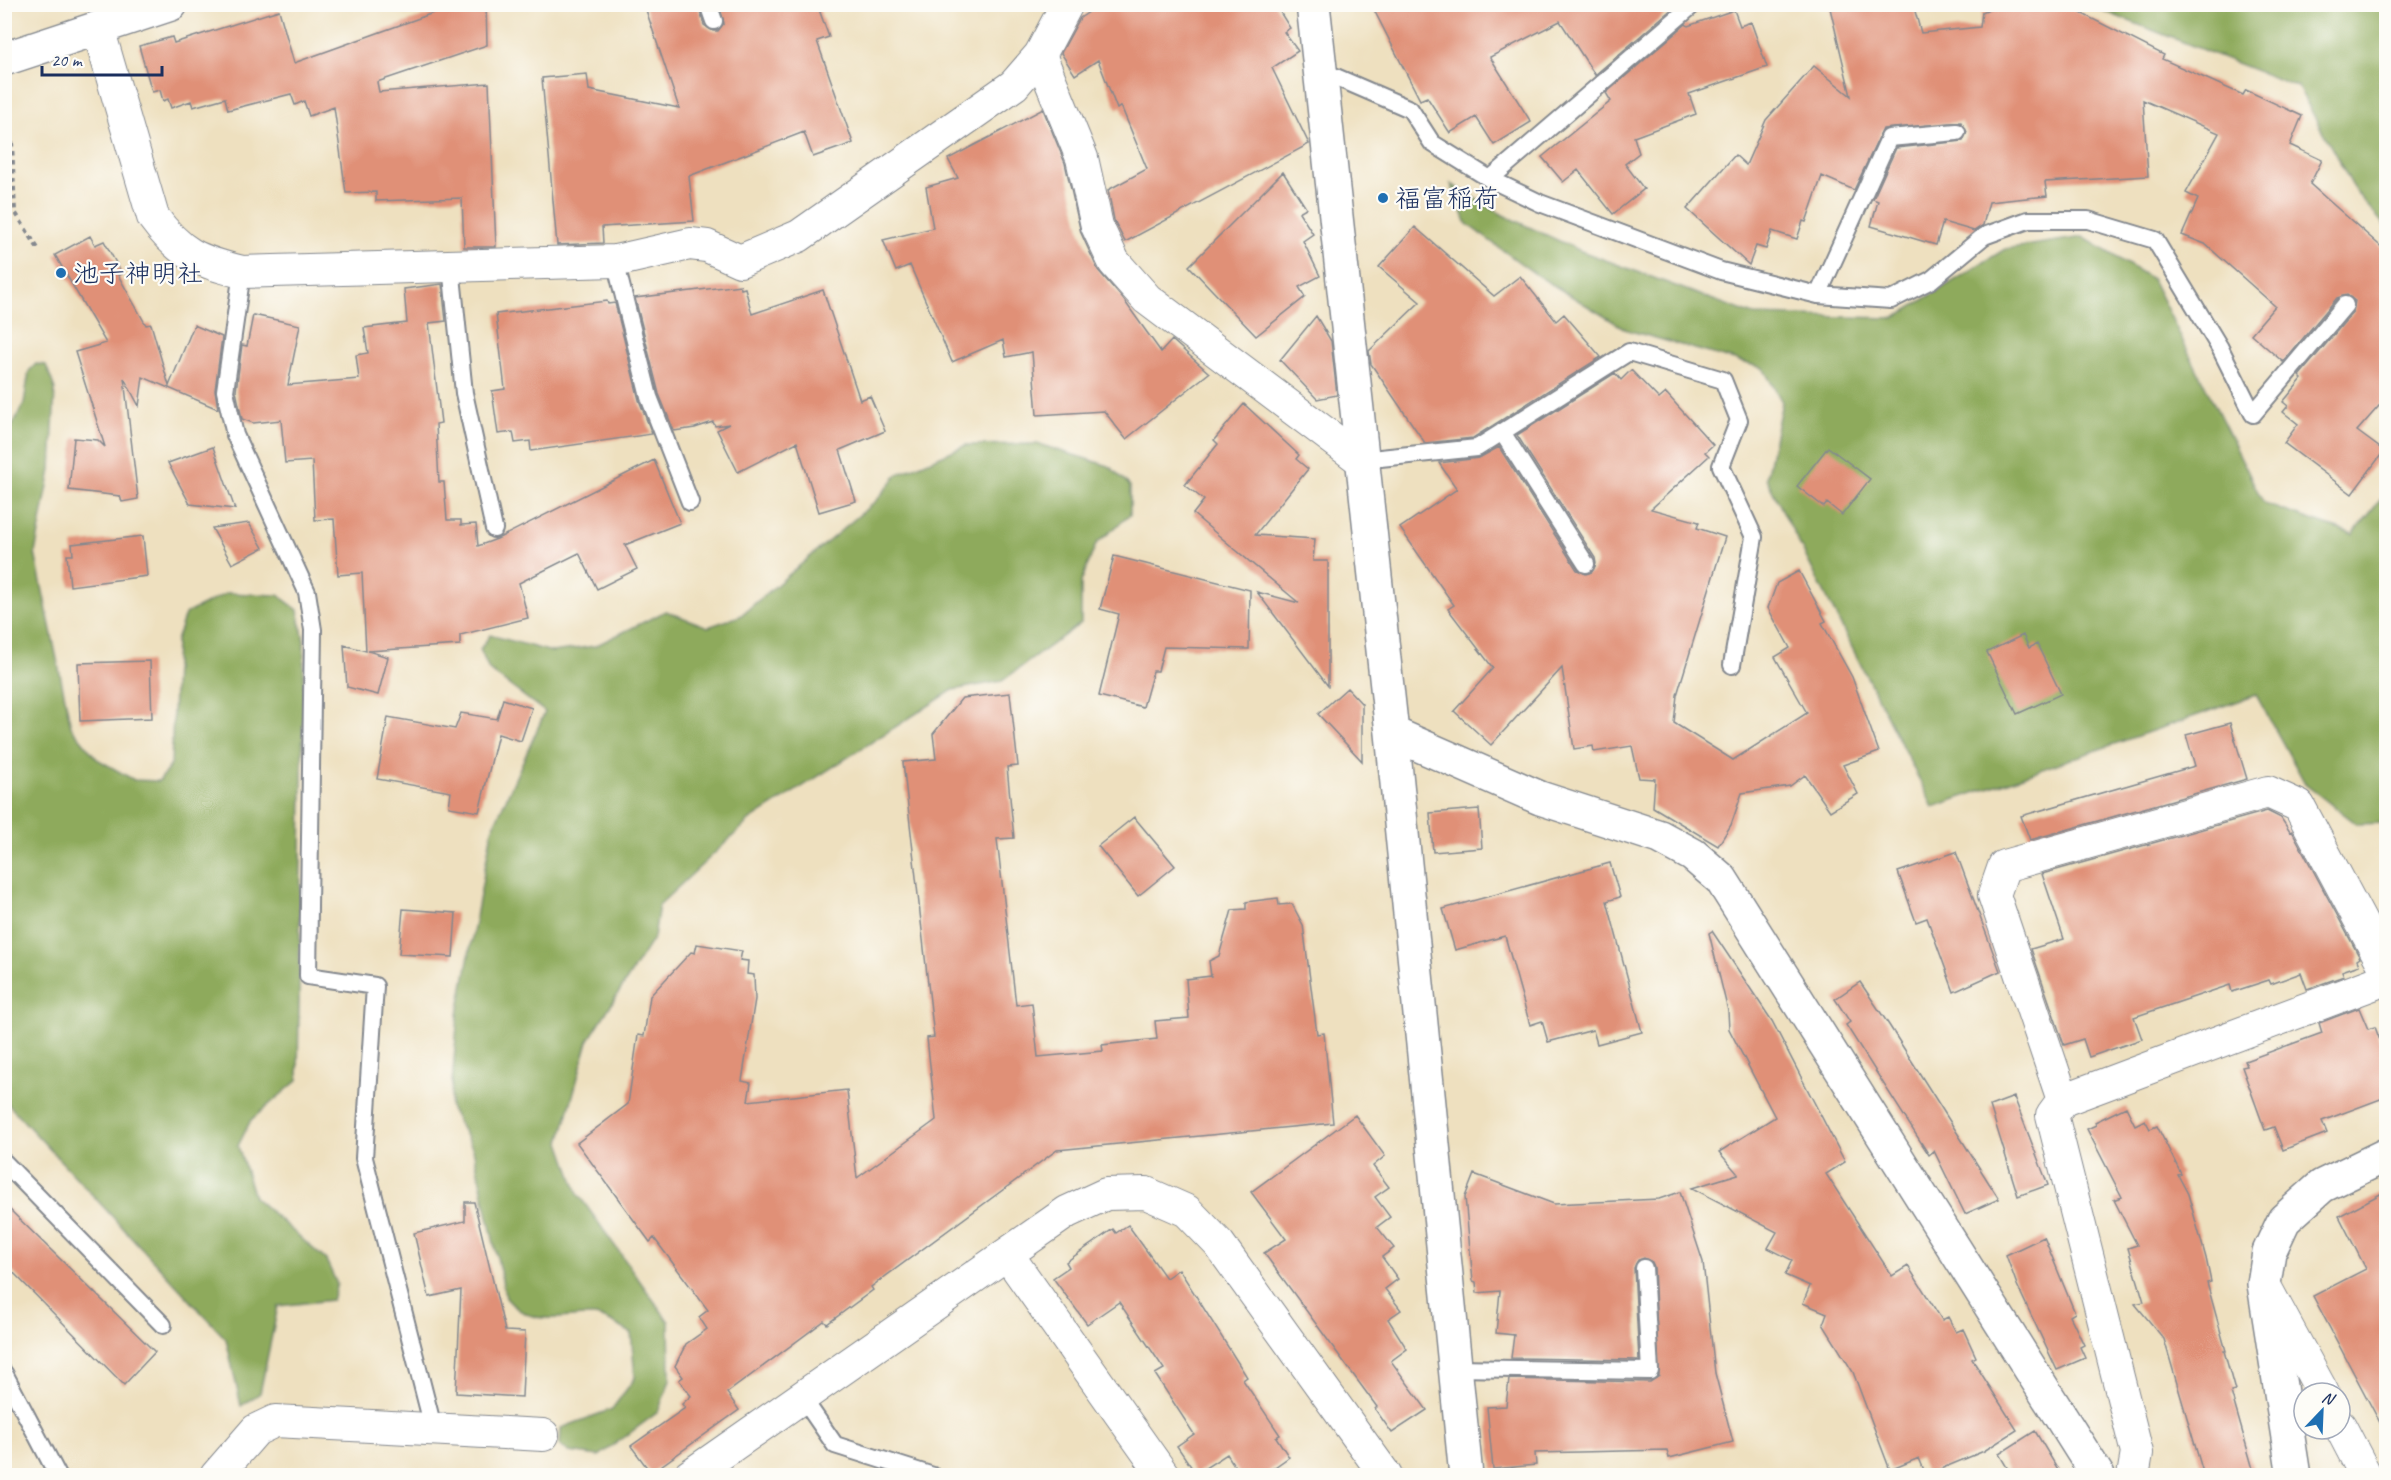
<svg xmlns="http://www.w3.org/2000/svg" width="2391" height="1480" viewBox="0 0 2391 1480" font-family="Caveat,'Klee One',sans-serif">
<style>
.forest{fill:#8eaa5c;stroke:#546c5d;stroke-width:1.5}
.building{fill:#e09077}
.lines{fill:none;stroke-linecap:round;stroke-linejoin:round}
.service-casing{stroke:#84888e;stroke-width:20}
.minor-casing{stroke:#84888e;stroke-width:34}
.tertiary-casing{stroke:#84888e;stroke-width:36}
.secondary-casing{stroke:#84888e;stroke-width:36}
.path{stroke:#84888e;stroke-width:4;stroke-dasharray:4.5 4.5;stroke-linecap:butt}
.service{stroke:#fff;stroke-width:16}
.minor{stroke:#fff;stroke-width:32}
.tertiary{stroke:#fff;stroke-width:33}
.secondary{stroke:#fff;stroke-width:33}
.poi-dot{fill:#1f6fb2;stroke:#fdfcf7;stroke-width:2}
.labels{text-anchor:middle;stroke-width:4.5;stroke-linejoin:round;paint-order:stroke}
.poi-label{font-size:26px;fill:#1b2f5e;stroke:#fdfcf7;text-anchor:start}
</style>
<rect width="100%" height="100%" fill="#fdfcf7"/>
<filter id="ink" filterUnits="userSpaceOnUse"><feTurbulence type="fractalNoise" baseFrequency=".0167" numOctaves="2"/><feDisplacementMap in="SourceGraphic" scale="12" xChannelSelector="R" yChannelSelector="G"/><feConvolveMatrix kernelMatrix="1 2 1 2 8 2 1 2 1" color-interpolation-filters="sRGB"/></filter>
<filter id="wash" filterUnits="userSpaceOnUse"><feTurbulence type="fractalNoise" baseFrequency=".008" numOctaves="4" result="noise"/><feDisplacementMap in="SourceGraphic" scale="24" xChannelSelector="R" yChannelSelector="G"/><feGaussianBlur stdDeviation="1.35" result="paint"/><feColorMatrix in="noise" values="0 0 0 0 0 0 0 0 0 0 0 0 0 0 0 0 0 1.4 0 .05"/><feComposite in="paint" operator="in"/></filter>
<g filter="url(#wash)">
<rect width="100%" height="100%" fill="#eee0bf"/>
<path class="forest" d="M2088 5H2386V227L2356 192 2298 87Z
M1451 184 1503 215 1581 251 1754 315 1894 318 2005 249 2083 237 2152 279 2264 504 2353 534 2386 493V823L2357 824 2306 785 2256 695 1933 807 1766 478 1782 402 1763 368 1627 330 1538 276 1467 224Z
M36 364 46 365 55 389 51 470 35 553 71 727 97 759 134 780 159 781 171 765 176 641 185 614 227 593 278 595 298 610 304 641 298 1080 251 1120 238 1146 254 1197 326 1260 337 1284 332 1300 278 1306 260 1393 241 1406 226 1339 5 1101 4 442 24 403 29 371Z
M1038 444 1109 466 1130 486V515L1096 544 1081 582V623L1002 681 953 690 750 820 659 905 654 937 588 1041 560 1142 578 1194 669 1322 670 1380 658 1412 599 1456 569 1452 560 1445 561 1428 612 1409 635 1378 631 1333C620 1327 604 1316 593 1316 559 1315 532 1329 506 1298L473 1149 450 1107 458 1014 492 830 545 712 489 670 480 649 490 635 552 652 595 646 666 611 708 627 740 616 877 500 898 474 966 445Z"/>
<g id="blocks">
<path class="building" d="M433 4H486L487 45 377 82 379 92 489 83 496 247H464L462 198 376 201V192L346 193 334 107 309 116 304 101 295 105 291 94 228 110 225 98 193 107 191 101 171 108 168 99 163 101 160 90 152 92 139 46 172 37 174 43 279 10 294 63 436 12Z
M644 4H698L704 25 713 31H718L724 23 719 4H817L829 37 817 41 853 143 813 157 804 132 689 176 694 221 602 227 603 243 557 245 542 78 587 74 589 90 679 108Z
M1101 4H1275L1290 28 1284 32 1298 51 1272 68 1309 144 1125 242 1114 220 1108 190 1147 169 1121 106 1117 109 1098 60 1075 75 1061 53 1080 18Z
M1371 4H1672L1674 7 1595 75 1560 21 1490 57 1531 122 1494 145 1476 117 1450 133 1427 97 1420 100Z
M1829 4H1913L1921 33 1980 27 1982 12 2001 4H2063L2164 55 2162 59 2243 95 2246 90 2302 116 2290 145 2322 160 2310 184 2386 251V398L2357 431 2384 451 2352 494 2284 443 2298 424 2283 412 2288 406 2283 402 2302 379 2299 376 2353 312 2355 301 2347 295 2337 298 2283 362 2251 334 2275 306 2205 244 2182 235 2198 199 2186 193 2219 133 2143 100 2148 176 2045 182 2047 196 1989 202 1983 225 1974 231 1943 222 1936 245 1871 226 1878 201 1873 199 1896 148 1963 141 1967 132 1961 122 1883 129 1854 190 1822 176 1806 222 1803 221 1797 239 1772 231 1766 249 1756 246 1749 265 1687 209 1735 155 1746 165 1766 120 1814 66 1851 96Z
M1734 10 1740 26 1751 22 1767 67 1689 94 1696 114 1634 137 1639 153 1625 164 1644 189 1613 214 1578 170 1563 182 1542 157 1611 101 1606 93 1686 24 1688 26Z
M1043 109 1065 163 1081 233 1098 270 1123 299 1161 352 1172 340 1209 373 1126 439 1104 411 1037 415 1032 352 1006 357 1003 340 952 362 910 265 896 271 883 240 933 228 926 187 958 178 948 159Z
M1283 172 1306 208 1299 212 1313 234 1303 241 1320 276 1299 287 1305 297 1256 336 1189 266Z
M1415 227 1494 296 1520 276 1556 321 1564 314 1601 357 1473 438 1425 443 1371 364 1369 351 1420 302 1379 267Z
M90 236 95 245 104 241 122 274 118 275 146 325 151 324 169 386 194 325 222 337 215 390 218 409 143 377 139 406 124 378 138 499 122 502 120 496 69 490 74 438 98 440 105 447 75 352 106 343 55 255Z
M442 284 446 321 429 323 441 423 436 424 439 482H444L447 520H461V525L476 524 478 546 497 539 654 460 680 523 625 545 637 569 597 589 579 553 519 583 528 618 460 635V645L368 651 388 657 378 695 347 687 344 645 366 651 362 573 338 575 334 519 315 520 312 461 285 463 281 420 253 423 242 419 236 391 242 345 247 346 253 315 300 325 288 385 359 379 356 355 368 353 364 328 407 323 404 289Z
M740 285 741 289 745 288 752 314 823 290 860 400 870 396 885 431 840 450 856 501 819 512 797 442 738 472 717 430 729 424 715 426 713 422 695 428 674 431 659 394 635 298Z
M607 301 608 304 615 303 639 400 652 434 531 451 530 441 515 443 513 432 498 434 492 391 505 389 496 314Z
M1316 316 1331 341 1337 395 1317 399 1280 360Z
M1631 370 1659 399 1666 393 1713 445 1705 452 1709 456 1651 509 1699 522 1697 528 1725 537 1677 695 1674 723 1733 760 1807 713 1775 657 1790 648 1768 608 1777 583 1799 571 1826 621 1822 623 1852 677 1879 752 1843 765 1858 794 1830 811 1805 775 1790 786 1742 793 1731 825 1718 846 1653 807 1655 779 1639 778 1632 746 1594 752 1593 746 1574 749 1562 668 1491 745 1454 711 1493 668 1448 609 1454 605 1400 528 1457 489 1439 463 1479 458 1499 447 1577 570 1586 574 1592 572 1596 564 1595 558 1517 435 1615 373 1621 380Z
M1244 404 1299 455 1296 459 1308 469 1255 535 1315 539 1313 561H1328V686L1257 592 1299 603 1193 514 1204 500 1185 485 1218 444 1214 440Z
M213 447 235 509 190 504 168 463Z
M1828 447 1870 479 1842 515 1827 503 1824 507 1797 486Z
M249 523 263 548 232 564 212 528Z
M143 536 147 576 70 586 67 555H73L72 544Z
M1114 556 1250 590 1249 649 1164 647 1158 671H1153L1143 707 1099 696 1119 614 1100 609Z
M2023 635 2029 648 2037 644 2061 694 2017 714 1987 652Z
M150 661 152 718 80 721 78 663Z
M1347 688 1362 704V761L1318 714Z
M1010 693 1018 766 1007 767 1014 838 997 839 1016 1005 1032 1003 1038 1057 1103 1051 1102 1045 1157 1039 1155 1021 1189 1018 1186 979 1211 976 1209 961 1219 956 1232 910 1246 909V902L1278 898 1279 905 1292 904 1303 925 1317 1034 1324 1033 1333 1123 1057 1150 871 1287 873 1290 827 1324 824 1321 727 1393 739 1410 651 1473 631 1446 685 1408 682 1404 691 1396 679 1380 683 1377 675 1366 686 1344 707 1329 699 1317 708 1310 654 1238 650 1242 577 1143 628 1104 638 1035 644 1036 650 996 691 952 695 953 697 944 742 951 740 960 748 961 747 974 754 975 755 999 742 1081 751 1083 748 1101 847 1090 857 1178 936 1120 927 1038 934 1037 903 762 936 759 933 734 962 698Z
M503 699 532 708 521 741 498 734 479 812 449 807 451 792 377 779 388 717 455 729 461 713 497 719Z
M2230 723 2247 779 2030 840 2021 816 2195 766 2186 735Z
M1479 809 1482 848 1433 852 1430 813Z
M2267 811 2281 818 2290 832 2292 831 2360 958 2357 960 2359 965 2342 971 2344 976 2307 989 2301 973 2271 984 2269 980 2232 992 2230 985 2134 1017 2142 1039 2089 1057 2083 1039 2064 1045 2031 949 2064 939 2042 874Z
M1134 817 1175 866 1138 896 1098 846Z
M1956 852 2000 971 1954 992 1927 918 1916 922 1898 872Z
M1610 863 1620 897 1607 901 1642 1032 1597 1044 1593 1030 1548 1042 1542 1021 1530 1025 1505 936 1455 950 1443 909Z
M403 909 456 913 453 957 399 954Z
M1712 931 1772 1021 1845 1162 1826 1174 1892 1276 1908 1266 1942 1320 1948 1317 1956 1332 1963 1329 1976 1357 1972 1359 2017 1430 1984 1451 1926 1475 1919 1458 1890 1470 1853 1372 1823 1324 1827 1313 1803 1303 1810 1286 1785 1275 1792 1260 1768 1248 1777 1232 1692 1188 1738 1174 1719 1152 1775 1117 1729 1029 1728 1011 1709 933Z
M1860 982 1889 1025 1999 1199 1965 1214 1934 1151 1929 1155 1846 1025 1850 1022 1835 999Z
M2359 1008 2368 1029 2375 1027 2386 1057V1097L2322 1121 2327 1133 2283 1150 2274 1127 2265 1130 2242 1067 2247 1066 2245 1061 2322 1033 2319 1023Z
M2014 1097 2048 1185 2018 1196 1990 1106Z
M2126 1107 2135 1125 2145 1120 2150 1129 2157 1126 2181 1174 2178 1175 2188 1194 2206 1258 2211 1282 2207 1283 2226 1351H2224L2235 1391 2231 1392 2253 1469 2228 1476H2204L2164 1339 2135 1304 2144 1302 2128 1248 2137 1245 2114 1200 2122 1197 2087 1129 2096 1125 2095 1122Z
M1355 1115 1385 1156 1373 1166 1389 1187 1375 1197 1390 1217 1377 1227 1394 1248 1382 1257 1398 1279 1385 1289 1401 1310 1388 1319 1407 1349 1391 1361 1427 1410 1392 1433 1375 1409 1377 1407 1264 1253 1286 1239 1251 1192Z
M1474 1174 1554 1204 1659 1199 1680 1192 1703 1262 1715 1373 1733 1442 1669 1458 1667 1450 1535 1453 1536 1465 1493 1469 1487 1407 1506 1406 1509 1379 1650 1382 1659 1376 1654 1267 1652 1262 1644 1258 1638 1260 1634 1268 1639 1360 1511 1358 1514 1335 1496 1333 1500 1291 1477 1293 1476 1282 1473 1281 1465 1197Z
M2386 1191V1434L2313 1296 2366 1269 2339 1216Z
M465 1202H474L505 1331 525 1332 522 1397 456 1393 461 1290 429 1297 414 1233 465 1221Z
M4 1204 155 1352 124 1385 4 1263Z
M1128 1225 1166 1278 1179 1269 1247 1377 1243 1380 1280 1435 1276 1437 1289 1457 1262 1476H1241L1227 1454 1196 1474 1177 1446 1194 1434 1155 1374 1164 1369 1119 1302 1087 1324 1053 1278 1069 1267 1066 1262 1113 1229 1116 1233Z
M2044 1237 2075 1313 2070 1316 2084 1345 2080 1347 2085 1358 2057 1370 2017 1285 2006 1255Z
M2035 1431 2062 1476H2012L1999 1454Z"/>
</g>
</g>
<g filter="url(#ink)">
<use href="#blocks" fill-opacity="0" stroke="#84888e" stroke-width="1.5"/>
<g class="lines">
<defs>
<path id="service" d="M708 4 714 21
M1322 71 1410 109 1432 143 1490 179 1540 203 1721 271 1818 295 1891 300 1931 280 1984 236 2028 220H2088L2155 240 2220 348 2253 414 2345 305
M1490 179 1694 4
M615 261 649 397 690 502
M451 266 464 393 494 529
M242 272 225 391 235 435 307 592 313 630 308 976 375 986 364 1158 433 1427
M1818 295 1889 138 1957 132
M1502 432 1586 564
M1361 460 1477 448 1629 352 1723 380 1739 420 1721 466 1754 537 1732 665
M4 1162 163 1325
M1454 1368 1650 1371 1644 1268
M4 1373 58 1476
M802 1397 835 1445 933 1476"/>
<path id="minor" d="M98 28 153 217C180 254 198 261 242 272L615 261 690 244 707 246 740 261 799 236 1014 85 1040 55 1067 4
M1040 55 1082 158 1097 226 1114 262 1147 299 1361 460
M2063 1100 1994 895 2004 866 2268 792 2299 806 2386 969
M1007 1254 1164 1476
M2267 1290 2323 1393
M2340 1426 2366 1476
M216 1476 256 1430 275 1421 543 1435
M689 1476 1067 1212 1106 1194 1146 1193 1187 1211 1219 1244 1386 1476
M2133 1476 2137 1453 2052 1115 2063 1100 2386 979"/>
<path id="tertiary" d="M1313 4 1392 733 1466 1476
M1392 733 1540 798 1660 837 1693 855 1721 879 2098 1476
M2294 1476 2264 1284 2269 1252 2284 1220 2322 1186 2386 1155"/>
<path id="secondary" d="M4 59 171 4"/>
</defs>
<use href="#service" class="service-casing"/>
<use href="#minor" class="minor-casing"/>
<use href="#tertiary" class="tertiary-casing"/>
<use href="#secondary" class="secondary-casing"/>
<path class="path" d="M4 141H12L15 212 39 250"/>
<use href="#service" class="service"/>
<use href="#minor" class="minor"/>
<use href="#tertiary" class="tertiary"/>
<use href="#secondary" class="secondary"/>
</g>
</g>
<g class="poi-dot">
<circle cx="1383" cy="198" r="6"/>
<circle cx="61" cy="273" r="6"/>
</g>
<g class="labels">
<g class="poi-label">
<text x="1395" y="207">福富稲荷</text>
<text x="73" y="282">池子神明社</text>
</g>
</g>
<rect width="2391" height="1480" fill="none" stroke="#fdfcf7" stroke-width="24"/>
<g transform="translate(2322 1411) rotate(23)"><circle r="28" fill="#fdfcf7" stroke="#a3aaba" stroke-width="1.5"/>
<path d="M0-4.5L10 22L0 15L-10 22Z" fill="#1f6fb2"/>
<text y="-9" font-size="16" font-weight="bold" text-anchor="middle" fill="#1b2f5e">N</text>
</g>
<path d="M42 66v9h120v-9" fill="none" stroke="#1b2f5e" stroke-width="3"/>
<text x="51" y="66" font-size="18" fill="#1b2f5e" stroke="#fdfcf7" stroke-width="4.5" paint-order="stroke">20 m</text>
</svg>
